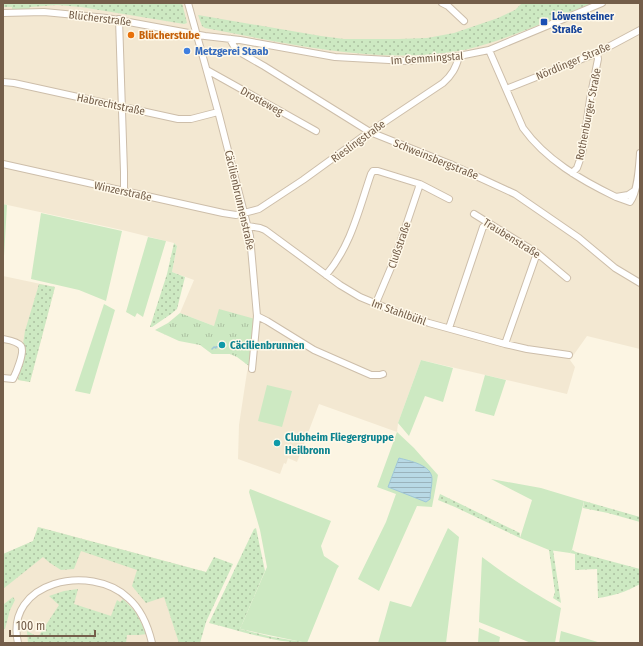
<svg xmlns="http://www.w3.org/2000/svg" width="643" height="646" viewBox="0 0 643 646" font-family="'Fira Sans Condensed',sans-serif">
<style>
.residential{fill:#f3e8d2}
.grass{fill:url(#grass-dots)}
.park{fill:url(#park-tufts)}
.garden{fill:#cde9c2}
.water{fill:url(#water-rules);stroke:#9fc7d7}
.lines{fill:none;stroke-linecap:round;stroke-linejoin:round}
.stream{stroke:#9fc7d7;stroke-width:1.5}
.minor-casing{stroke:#cdbeaa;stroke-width:8}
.minor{stroke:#fff;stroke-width:6}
.transit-dot{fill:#1a4fb4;stroke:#fff9ea;stroke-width:1.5}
.food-dot{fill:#e8710a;stroke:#fff9ea;stroke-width:1.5}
.shop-dot{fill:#3f7fe0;stroke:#fff9ea;stroke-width:1.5}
.culture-dot{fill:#0f9aa8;stroke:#fff9ea;stroke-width:1.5}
.labels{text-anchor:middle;stroke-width:3;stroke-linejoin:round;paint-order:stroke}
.transit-label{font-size:11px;font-weight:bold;fill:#164399;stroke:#fff9ea;text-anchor:start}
.street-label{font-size:11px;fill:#745e4a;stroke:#fff9ea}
.food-label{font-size:11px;font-weight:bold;fill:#c56008;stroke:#fff9ea;text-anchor:start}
.shop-label{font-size:11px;font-weight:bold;fill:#366cbe;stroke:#fff9ea;text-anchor:start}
.culture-label{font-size:11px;font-weight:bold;fill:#0d838f;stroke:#fff9ea;text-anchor:start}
</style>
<defs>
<pattern id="grass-dots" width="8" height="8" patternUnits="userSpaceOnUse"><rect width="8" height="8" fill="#cde9c2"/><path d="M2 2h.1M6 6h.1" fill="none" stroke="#abc0a0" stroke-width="1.8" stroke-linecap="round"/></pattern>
<pattern id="park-tufts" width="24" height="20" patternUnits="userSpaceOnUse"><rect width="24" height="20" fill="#cde9c2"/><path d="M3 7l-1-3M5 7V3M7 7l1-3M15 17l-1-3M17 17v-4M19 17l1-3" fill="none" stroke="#abc0a0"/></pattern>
<pattern id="water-rules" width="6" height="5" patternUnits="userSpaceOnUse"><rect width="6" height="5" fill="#b8d9e5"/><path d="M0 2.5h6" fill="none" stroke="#9ab3bc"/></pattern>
</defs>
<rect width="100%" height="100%" fill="#fcf5e3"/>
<path class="residential" d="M3 3H640V349L587 336 570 360 575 367 567 394 421 360 398 423 397 432 319 404 297 462 288 458 286 464 284 463 280 474 238 459 239 425 247 372 249 366 214 326 180 313 194 280 172 272 177 246 174 243 122 230 3 204Z
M3 276 55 287 30 382 3 377Z
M38 527 206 572 200 643H3V545L4 554 33 541Z"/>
<path class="grass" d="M3 3H182L187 23 184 24 81 7 57 5 30 7 29 10 12 9V7H3Z
M522 3H592C560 16 528 30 496 41 483 45 471 49 458 51 376 65 286 43 205 28L202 26 198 15 321 36 344 39H398L427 38 454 33 498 18 515 10Z
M174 243 177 246 172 272 185 277 177 309 171 314 152 327H150L167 274Z
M39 284 55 287 30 382 18 380 25 350 23 344 25 331Z
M440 494 520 533V538L455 507 438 500Z
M584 501 640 517V522L608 513 583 508Z
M38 527 206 572 214 557 233 564 206 622 200 643H179L164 597 146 603 132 586 137 570 81 551 74 569 61 570 50 563 43 557 3 589V554L33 541Z
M256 528 265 571 240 629 273 637 308 643C274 643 241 631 209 623L254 529Z
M549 550H553L561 603 553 598 555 592Z
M572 550 576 552 640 569V584C626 592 613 596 598 598L597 569 575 570V554L570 553Z
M78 589 74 604 111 616 117 600 120 602 123 599 135 611 147 634 139 635H127L126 643H28L27 631 38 637 59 605 49 596 64 591Z
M13 597 15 600 10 610 5 629H3V602L4 604Z"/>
<path class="park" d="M219 309 255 319 249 366 237 357 230 354H212L200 345 179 341 155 330 168 323 180 313 214 326Z"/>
<path class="garden" d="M3 204 7 205 3 273Z
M41 213 122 231 106 301 79 290 31 279Z
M148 237 166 241 143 317 137 313 135 317 126 312Z
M104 304 115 310 90 394 75 391Z
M421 360 453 368 443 402 425 396 409 436 398 423Z
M485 375 506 380 494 416 475 411Z
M267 385 292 391 282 427 258 421Z
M397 432 414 448 438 475 432 507 417 506 379 591 358 579 386 522 396 494 377 487Z
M491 479 541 488 584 501 572 550 570 553 549 550 520 538 532 500Z
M250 489 331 521 321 546 324 556 339 566 337 569 307 643 240 629 267 567 260 530 249 492Z
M448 528 459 537 446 643H378L390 601 411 607Z
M482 557C507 576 533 593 561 608L555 643H531L479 622Z
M479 628 500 637 499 643H478Z
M561 631 601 643H559Z"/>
<path class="water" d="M399 458C410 461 432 465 432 479 432 486 430 493 430 499L426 502 388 487Z"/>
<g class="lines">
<path class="stream" d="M212 349 214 347 216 348V347L225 344"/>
<defs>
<path id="minor" d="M188 3 219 115 250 236 257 316 252 369
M442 3 448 6 464 21
M3 13 44 12 107 18 205 36 240 40 335 57 407 61 459 56 489 50 602 3
M119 19 124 172V192
M230 39 235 48 243 54 264 66 370 132 450 164 515 194 579 238 615 268 640 283
M489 50 523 128C546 160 581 180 616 197
M207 70 316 131
M3 82 14 83 178 119H191L218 112
M506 89 597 53 640 30
M3 164 223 213 236 215 259 209 303 180 365 135 443 83C452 75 456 68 459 56
M572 173 577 168 582 154 590 99 598 59 597 53
M634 191 628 195 616 197 630 202C638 191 639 167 640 153
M474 214 537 253 567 278
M248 226 260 228 265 230 340 285 360 297 389 309 429 323 505 344 527 349 569 355
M326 275C351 246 359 209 371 174L373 171H378L420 184 449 199
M376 303 395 258 420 184
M257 316 267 321 314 350 371 375H380L383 374
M449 328 483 227 489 224
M3 339C8 340 17 341 21 346 25 352 16 373 13 379L3 378
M505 344 537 253
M18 643C4 581 91 563 128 598 142 610 148 626 152 643"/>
</defs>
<use href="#minor" class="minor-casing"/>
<use href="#minor" class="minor"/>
</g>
<rect class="transit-dot" x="540" y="18" width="8" height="8" rx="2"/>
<circle class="food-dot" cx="131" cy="35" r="4"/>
<circle class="shop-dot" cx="187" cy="51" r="4"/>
<g class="culture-dot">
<circle cx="222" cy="345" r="4"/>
<circle cx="277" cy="443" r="4"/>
</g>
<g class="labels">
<g class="transit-label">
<text x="552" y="20">Löwensteiner<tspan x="552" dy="13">Straße</tspan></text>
</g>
<g class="street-label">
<text transform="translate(100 18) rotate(7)" y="4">Blücherstraße</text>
<text transform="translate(427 58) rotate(-4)" y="4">Im Gemmingstal</text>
<text transform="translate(573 61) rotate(-23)" y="4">Nördlinger Straße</text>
<text transform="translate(262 101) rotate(29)" y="4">Drosteweg</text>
<text transform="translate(111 104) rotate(12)" y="4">Habrechtstraße</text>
<text transform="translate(588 114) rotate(-79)" y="4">Rothenburger Straße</text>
<text transform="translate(358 141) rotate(-36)" y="4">Rieslingstraße</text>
<text transform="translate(436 159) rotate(22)" y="4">Schweinsbergstraße</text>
<text transform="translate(123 191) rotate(12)" y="4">Winzerstraße</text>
<text transform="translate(240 200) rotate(77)" y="4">Cäcilienbrunnenstraße</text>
<text transform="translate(512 238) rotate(32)" y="4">Traubenstraße</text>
<text transform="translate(399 245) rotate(-71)" y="4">Clußstraße</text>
<text transform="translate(399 312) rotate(20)" y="4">Im Stahlbühl</text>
</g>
<g class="food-label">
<text x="139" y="39">Blücherstube</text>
</g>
<g class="shop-label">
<text x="195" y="55">Metzgerei Staab</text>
</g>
<g class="culture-label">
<text x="230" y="349">Cäcilienbrunnen</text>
<text x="285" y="441">Clubheim Fliegergruppe<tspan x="285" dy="13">Heilbronn</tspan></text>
</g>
</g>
<rect width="643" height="646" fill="none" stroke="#745e4a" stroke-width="8"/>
<path d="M10 630v6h85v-6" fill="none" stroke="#745e4a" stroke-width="2"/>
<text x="16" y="630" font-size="12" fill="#745e4a" stroke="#fff9ea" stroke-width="3" paint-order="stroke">100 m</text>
</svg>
